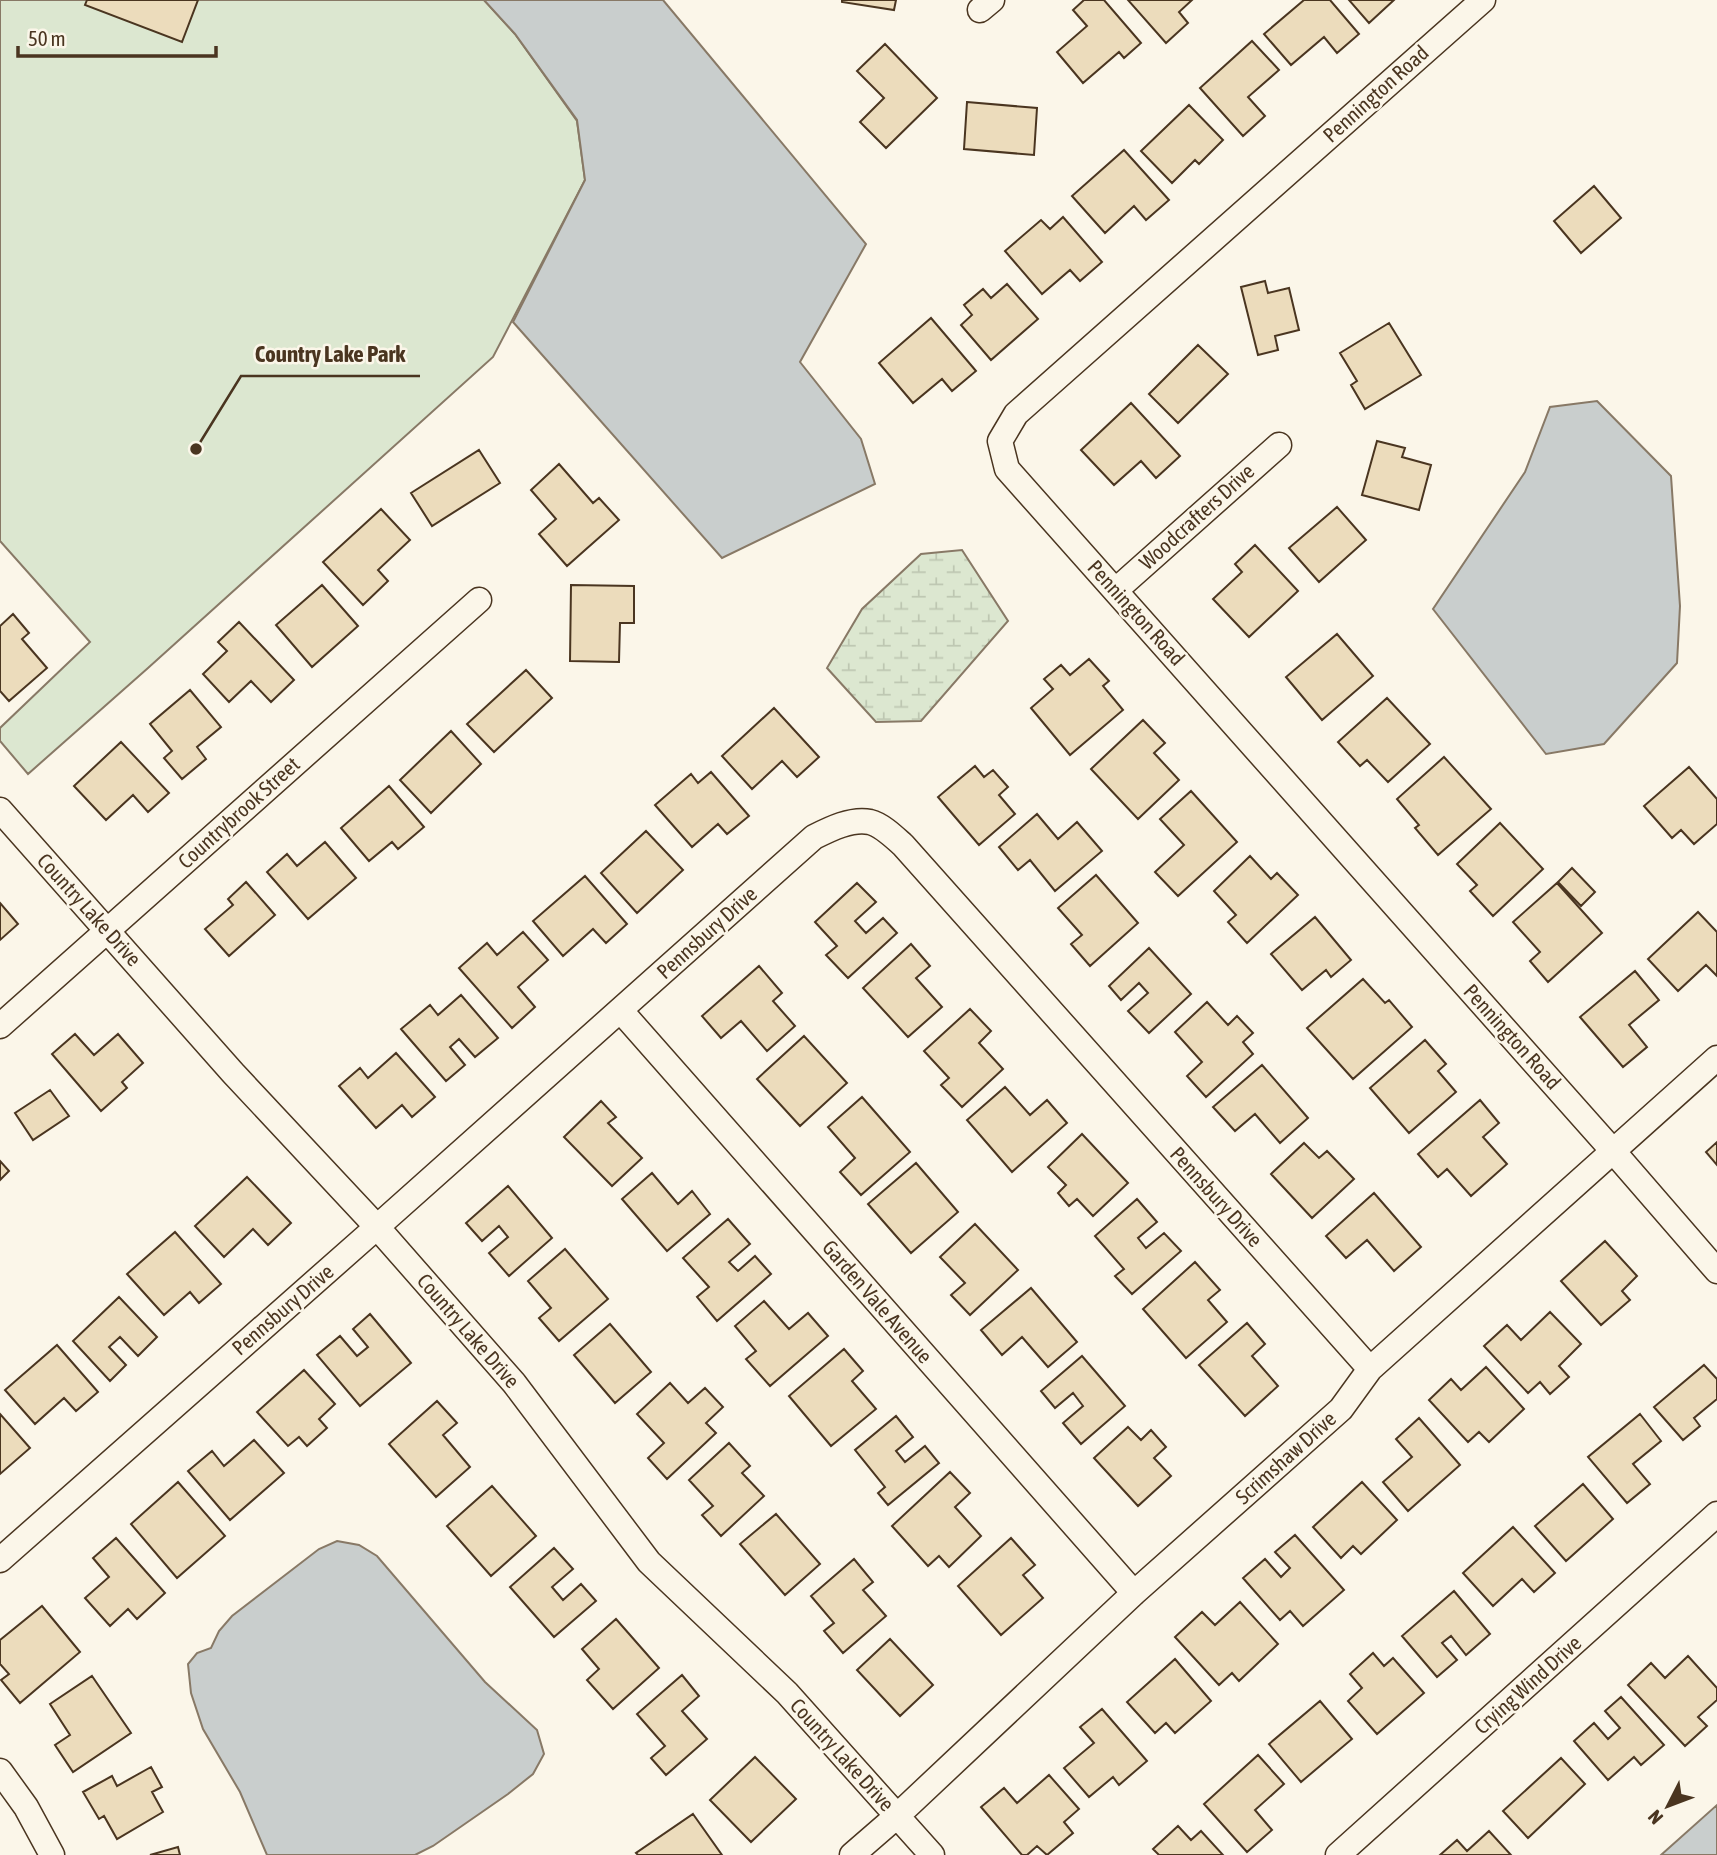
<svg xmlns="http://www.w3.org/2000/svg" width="1717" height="1855" viewBox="0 0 1717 1855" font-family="'Asap Condensed',sans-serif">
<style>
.wetland{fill:url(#wetland-marsh);stroke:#887966;stroke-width:2}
.park{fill:#dce7d0;stroke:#887966;stroke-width:2}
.water{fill:#c9cecd;stroke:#887966;stroke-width:2}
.building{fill:#ecdcbc;stroke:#4a3520;stroke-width:2}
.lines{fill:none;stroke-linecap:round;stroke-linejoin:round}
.minor-casing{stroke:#4a3520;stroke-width:27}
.minor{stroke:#fbf6e9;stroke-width:24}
.labels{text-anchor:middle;stroke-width:5;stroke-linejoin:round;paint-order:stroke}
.street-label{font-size:21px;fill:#4a3520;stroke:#fbf6e9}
.leader{fill:none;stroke:#4a3520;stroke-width:2.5}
.callout-dot{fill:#4a3520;stroke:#fbf6e9;stroke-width:2.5}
.callout-label{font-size:23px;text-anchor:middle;font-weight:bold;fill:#4a3520;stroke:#fbf6e9;stroke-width:5;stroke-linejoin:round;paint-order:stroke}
</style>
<defs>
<pattern id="wetland-marsh" width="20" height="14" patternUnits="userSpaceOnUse" patternTransform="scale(1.75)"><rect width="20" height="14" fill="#dce7d0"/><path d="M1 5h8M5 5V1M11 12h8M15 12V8" fill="none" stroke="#bec7b2"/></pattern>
</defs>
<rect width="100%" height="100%" fill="#fbf6e9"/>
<path class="wetland" d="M962 550 1008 621 921 721 876 722 827 668 862 609 921 554Z"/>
<path class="park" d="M0 0H484L515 34 577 121 585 180 493 357 148 668 28 774 0 741V728L90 642 0 541Z"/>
<path class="water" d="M484 0H663L866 244 800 362 861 439 875 484 722 558 513 322 585 180 577 120 515 34Z
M1597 401 1671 476 1680 606 1677 663 1604 744 1546 754 1433 609 1525 472 1550 407Z
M337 1541 359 1545 377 1556 485 1682 537 1730 544 1754 533 1774 508 1794 433 1846 415 1855H267L240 1792 203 1729 191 1693 188 1664 197 1653 211 1648 219 1631 232 1616 319 1549Z
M1717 1805V1855H1661Z"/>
<path class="building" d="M87 0H198L182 42 85 5Z
M842 0H896L894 10 842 2Z
M1084 0H1104L1141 43 1124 58 1119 52 1083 83 1057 52 1087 26 1073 10Z
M1128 0H1192L1179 12 1188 23 1166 43Z
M1304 0H1330L1359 34 1337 53 1324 37 1291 65 1264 34Z
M1349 0H1394L1369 23Z
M1252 41 1279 70 1248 97 1265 116 1243 136 1200 88Z
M885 44 937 98 886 148 860 122 884 98 857 71Z
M967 102 1037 108 1034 155 964 149Z
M1189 105 1223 140 1199 164 1195 160 1172 183 1141 151Z
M1124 150 1169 200 1146 220 1134 206 1105 233 1072 196Z
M1594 186 1621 218 1581 253 1554 221Z
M1063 217 1102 262 1080 281 1070 270 1042 294 1005 251 1041 220 1050 229Z
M1265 281 1268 293 1289 288 1299 330 1275 336 1278 350 1258 355 1241 287Z
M1007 284 1038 319 991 360 961 325 972 315 964 305 983 289 991 298Z
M931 318 976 371 952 391 942 379 913 403 879 363Z
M1389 323 1421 375 1365 409 1351 385 1357 381 1340 353Z
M1198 345 1228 374 1178 423 1149 394Z
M1131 403 1180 456 1156 478 1141 461 1114 485 1081 450Z
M1377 441 1405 448 1402 457 1431 465 1419 510 1362 495Z
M479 450 500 483 432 526 411 493Z
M559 464 593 503 599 498 619 520 567 566 539 534 556 519 531 490Z
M1337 507 1366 540 1319 582 1289 548Z
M381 509 410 540 378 570 388 581 363 605 323 562Z
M1255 545 1298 591 1249 637 1213 599 1242 572 1235 564Z
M322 585 358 626 312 667 276 625Z
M571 585 634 586V623H620L619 662 570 661Z
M13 614 29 633 22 639 47 668 9 701 0 691V626Z
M239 622 294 680 271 702 251 681 229 702 203 674 227 651 218 642Z
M1337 634 1373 676 1322 720 1286 677Z
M1089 659 1109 681 1103 686 1123 710 1070 755 1031 708 1053 689 1044 679 1061 665 1070 675Z
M526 670 552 698 494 752 467 724Z
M190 690 221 727 197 747 206 759 182 779 164 758 172 751 150 724Z
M1387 698 1430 744 1388 782 1367 760 1360 766 1338 742Z
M774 708 819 757 797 777 782 761 752 789 722 756Z
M1143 720 1165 743 1154 753 1179 780 1138 819 1091 769Z
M451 731 481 764 431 813 400 780Z
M121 742 169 793 148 812 133 795 106 820 74 786Z
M1444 757 1491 809 1438 855 1415 828 1419 825 1397 799Z
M975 766 984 777 993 770 1008 787 999 795 1015 814 979 845 938 797Z
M1689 767 1717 799V824L1694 844 1681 830 1672 838 1644 806Z
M711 772 749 816 727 834 718 824 692 847 655 805 691 774 698 783Z
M389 786 424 827 398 849 392 842 369 861 341 828Z
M1191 791 1237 842 1178 896 1155 872 1184 845 1160 819Z
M1037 814 1058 839 1077 822 1102 851 1055 891 1030 860 1018 870 999 847Z
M1500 823 1543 869 1493 916 1470 891 1477 885 1457 864Z
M646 831 683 870 637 913 601 873Z
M325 842 356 878 308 919 267 872 287 854 297 866Z
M1250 856 1271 879 1277 873 1298 895 1247 943 1228 922 1236 915 1214 891Z
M1572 868 1595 892 1581 906 1558 882Z
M1096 875 1138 923 1090 966 1071 944 1082 935 1058 908Z
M585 876 627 924 606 943 593 929 563 956 533 921Z
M246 882 275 915 229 956 205 929 233 905 228 899Z
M857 883 876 902 855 921 866 933 883 918 897 933 848 978 826 955 837 946 815 922Z
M1557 883 1602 933 1548 982 1530 961 1540 952 1513 922Z
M0 903 18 924 0 940Z
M1698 912 1717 932V976L1706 965 1678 991 1648 959Z
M1315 917 1351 960 1331 977 1326 970 1302 990 1271 954Z
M523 932 548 960 518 987 535 1007 512 1028 459 968 487 943 497 955Z
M911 944 930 966 916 978 942 1007 908 1037 863 988Z
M1149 948 1191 994 1149 1033 1128 1011 1148 993 1139 983 1121 1000 1109 986Z
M759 966 782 993 773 1001 795 1026 767 1051 741 1021 721 1038 702 1016Z
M1635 971 1659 1000 1629 1025 1647 1047 1623 1067 1580 1017Z
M1363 979 1385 1003 1389 1000 1412 1027 1353 1079 1307 1028Z
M461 995 498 1038 475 1057 459 1039 450 1047 465 1065 446 1081 401 1029 430 1005 438 1015Z
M1207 1002 1228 1025 1237 1016 1253 1033 1243 1042 1253 1054 1206 1097 1187 1076 1202 1062 1175 1032Z
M970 1009 991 1031 979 1043 1003 1069 962 1107 941 1085 949 1078 924 1051Z
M75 1034 94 1055 118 1034 143 1063 122 1082 127 1088 101 1111 52 1054Z
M804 1036 847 1083 800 1126 757 1079Z
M1425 1040 1446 1064 1438 1071 1456 1092 1409 1133 1370 1088Z
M396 1053 435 1097 412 1117 402 1105 376 1128 339 1086 360 1068 368 1078Z
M1262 1065 1308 1118 1280 1143 1255 1114 1235 1131 1213 1107Z
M1005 1087 1030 1115 1047 1100 1067 1123 1012 1172 967 1120Z
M50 1090 69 1116 33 1140 15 1113Z
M862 1097 910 1152 861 1195 840 1172 855 1158 828 1127Z
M1480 1100 1499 1123 1483 1137 1507 1164 1471 1196 1447 1169 1438 1177 1418 1154Z
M601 1101 616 1117 608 1123 642 1158 612 1186 564 1137Z
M1082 1134 1128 1183 1093 1216 1077 1199 1069 1206 1058 1193 1066 1185 1048 1167Z
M1717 1142V1165L1706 1152Z
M1304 1143 1319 1158 1327 1151 1354 1179 1312 1218 1271 1174Z
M0 1161 9 1171 0 1180Z
M916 1163 958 1212 911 1253 868 1204Z
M652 1173 678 1204 692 1191 710 1214 667 1251 622 1199Z
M247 1177 291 1223 268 1245 253 1229 224 1257 195 1226Z
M508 1186 552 1238 509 1276 489 1253 508 1237 499 1226 482 1241 466 1223Z
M1374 1193 1421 1247 1394 1271 1367 1240 1346 1258 1326 1236Z
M1137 1199 1157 1222 1138 1238 1146 1248 1164 1233 1181 1251 1132 1294 1115 1276 1124 1269 1095 1236Z
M728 1219 750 1244 729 1262 738 1271 755 1256 771 1274 717 1321 697 1297 709 1287 683 1258Z
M975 1224 1018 1270 970 1315 951 1295 965 1283 940 1257Z
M175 1232 221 1284 199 1303 190 1292 164 1315 127 1274Z
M1605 1241 1637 1276 1622 1291 1630 1300 1601 1325 1561 1281Z
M565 1249 608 1299 559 1341 539 1318 551 1308 528 1281Z
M1195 1262 1220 1290 1208 1300 1227 1322 1186 1358 1143 1309Z
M1031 1288 1077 1342 1048 1367 1022 1337 1002 1355 981 1330Z
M119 1297 157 1337 138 1356 120 1337 109 1347 126 1365 110 1381 73 1341Z
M764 1301 789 1329 808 1313 828 1336 770 1386 746 1359 756 1351 735 1326Z
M1550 1312 1581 1344 1559 1366 1569 1377 1550 1394 1540 1382 1528 1393 1484 1346 1507 1325 1521 1340Z
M370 1314 411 1363 360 1406 317 1355 340 1336 357 1356 368 1347 353 1329Z
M1247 1323 1265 1344 1252 1356 1278 1386 1245 1416 1199 1365Z
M610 1324 651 1372 615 1403 574 1355Z
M57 1345 98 1392 76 1411 64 1398 35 1424 5 1390Z
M844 1349 863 1371 852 1381 876 1409 831 1446 789 1396Z
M1082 1356 1125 1406 1081 1444 1063 1423 1083 1406 1073 1393 1055 1408 1041 1391Z
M1704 1365 1717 1379V1399L1694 1418 1700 1426 1683 1440 1654 1407Z
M1486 1367 1524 1409 1489 1442 1479 1432 1468 1442 1429 1400 1451 1379 1461 1390Z
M304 1370 335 1404 319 1419 327 1428 307 1446 299 1437 288 1446 257 1412Z
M670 1383 688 1403 705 1388 723 1407 706 1423 716 1433 667 1479 648 1458 664 1443 637 1414Z
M437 1401 457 1423 443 1435 470 1467 436 1497 389 1444Z
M0 1414 30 1448 0 1474Z
M1640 1414 1661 1441 1633 1464 1650 1484 1627 1503 1588 1457Z
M896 1416 913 1437 896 1451 905 1462 925 1446 939 1463 888 1505 878 1493 885 1487 855 1450Z
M1419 1418 1460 1465 1408 1511 1383 1482 1412 1457 1396 1439Z
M1128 1427 1141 1440 1151 1430 1166 1447 1154 1458 1171 1476 1138 1506 1094 1458Z
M254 1440 284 1473 230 1520 188 1471 212 1451 224 1466Z
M729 1443 750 1466 742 1473 764 1496 721 1536 702 1515 713 1506 689 1480Z
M950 1472 970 1493 955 1507 981 1536 949 1567 939 1556 928 1566 892 1526Z
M178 1482 225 1536 177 1578 131 1524Z
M1362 1482 1397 1520 1361 1554 1353 1546 1341 1558 1313 1527Z
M1583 1484 1613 1519 1566 1561 1535 1526Z
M492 1486 536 1536 491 1576 447 1526Z
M776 1514 820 1564 785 1595 740 1544Z
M1513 1527 1555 1573 1534 1592 1522 1579 1493 1606 1463 1573Z
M1295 1535 1344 1590 1303 1626 1290 1611 1280 1620 1243 1578 1265 1559 1281 1577 1290 1568 1275 1552Z
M116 1538 165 1593 137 1619 128 1609 110 1626 85 1598 109 1577 93 1558Z
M1011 1538 1035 1565 1023 1575 1043 1598 1001 1635 958 1586Z
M554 1548 573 1569 552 1587 563 1600 581 1584 596 1601 554 1637 510 1587Z
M854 1559 873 1582 863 1590 886 1616 843 1653 824 1631 834 1623 811 1596Z
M1454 1591 1490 1634 1466 1655 1451 1636 1442 1643 1457 1660 1437 1677 1402 1636Z
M1240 1602 1278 1644 1239 1681 1232 1673 1219 1685 1175 1637 1202 1612 1215 1625Z
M42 1606 80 1652 20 1703 1 1680 9 1674 0 1664V1640Z
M616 1619 659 1668 613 1709 587 1680 599 1669 582 1649Z
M890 1639 933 1685 900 1716 857 1670Z
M1373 1653 1384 1666 1393 1658 1424 1693 1377 1734 1348 1701 1362 1688 1350 1674Z
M1688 1656 1717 1688V1700L1698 1717 1707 1726 1685 1746 1628 1685 1651 1663 1665 1678Z
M1175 1659 1211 1701 1175 1733 1166 1723 1155 1733 1127 1702Z
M682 1675 699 1696 682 1711 707 1739 666 1775 651 1758 665 1746 637 1714Z
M92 1676 131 1733 73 1772 55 1745 70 1735 50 1704Z
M1621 1697 1664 1745 1641 1765 1634 1757 1608 1780 1574 1741 1594 1723 1608 1739 1620 1728 1605 1711Z
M1320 1701 1352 1739 1301 1782 1269 1744Z
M1102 1709 1147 1761 1119 1785 1113 1777 1089 1797 1064 1768 1094 1743 1080 1727Z
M1258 1755 1284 1784 1255 1810 1272 1830 1247 1852 1204 1804Z
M755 1757 796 1799 751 1842 710 1800Z
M1561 1758 1585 1784 1528 1838 1503 1811Z
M151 1767 162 1787 152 1792 163 1812 117 1839 104 1816 99 1819 83 1792 112 1776 117 1786Z
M1049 1775 1079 1809 1064 1822 1073 1833 1047 1855 1037 1846 1027 1855H1022L981 1807 1004 1788 1017 1803Z
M693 1814 722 1855H638L636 1853Z
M1178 1826 1191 1840 1201 1831 1223 1855H1159L1153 1849Z
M1489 1831 1511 1855H1440L1457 1840 1467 1851Z
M178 1847 180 1855H150Z"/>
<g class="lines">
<defs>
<path id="minor" d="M1483 0 1016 414 1000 441 1007 469 1613 1151 1717 1271
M980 10 992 0
M1116 590 1279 445
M0 810 233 1073 377 1227 514 1383 649 1562 787 1693 932 1855
M621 1011 1134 1593
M0 1026 479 600
M0 1560 377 1227 814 837C830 829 852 818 870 822 882 825 894 837 903 845L1370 1369
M0 1771 26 1807 52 1855
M852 1855 897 1816 1134 1593 1341 1409 1370 1369 1717 1058
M1338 1855 1717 1514"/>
</defs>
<use href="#minor" class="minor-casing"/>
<use href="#minor" class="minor"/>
</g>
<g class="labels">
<g class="street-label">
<text transform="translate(1376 94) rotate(-42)" y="7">Pennington Road</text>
<text transform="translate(1197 517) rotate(-42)" y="7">Woodcrafters Drive</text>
<text transform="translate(1136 613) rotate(48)" y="7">Pennington Road</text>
<text transform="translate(239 813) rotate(-42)" y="7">Countrybrook Street</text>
<text transform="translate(89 910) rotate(48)" y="7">Country Lake Drive</text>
<text transform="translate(707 933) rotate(-42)" y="7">Pennsbury Drive</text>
<text transform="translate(1512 1037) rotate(48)" y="7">Pennington Road</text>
<text transform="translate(1216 1197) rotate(48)" y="7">Pennsbury Drive</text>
<text transform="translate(877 1302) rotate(49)" y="7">Garden Vale Avenue</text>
<text transform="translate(283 1310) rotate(-41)" y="7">Pennsbury Drive</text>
<text transform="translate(468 1331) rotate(49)" y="7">Country Lake Drive</text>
<text transform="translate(1286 1458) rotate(-42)" y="7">Scrimshaw Drive</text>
<text transform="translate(1528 1685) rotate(-42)" y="7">Crying Wind Drive</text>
<text transform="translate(842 1755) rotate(48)" y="7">Country Lake Drive</text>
</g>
</g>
<path class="leader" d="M196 449L241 376H420"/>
<circle class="callout-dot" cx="196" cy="449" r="7"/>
<g class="callout-label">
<text x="330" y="362">Country Lake Park</text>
</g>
<g transform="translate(1668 1806) rotate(228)" stroke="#fbf6e9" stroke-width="5" paint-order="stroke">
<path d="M0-5L12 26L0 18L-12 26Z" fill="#4a3520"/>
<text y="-10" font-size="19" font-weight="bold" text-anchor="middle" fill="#4a3520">N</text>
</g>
<path d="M18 46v10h198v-10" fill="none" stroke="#4a3520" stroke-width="3.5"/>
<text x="28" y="46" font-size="21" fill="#4a3520" stroke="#fbf6e9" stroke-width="5" paint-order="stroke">50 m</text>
</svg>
